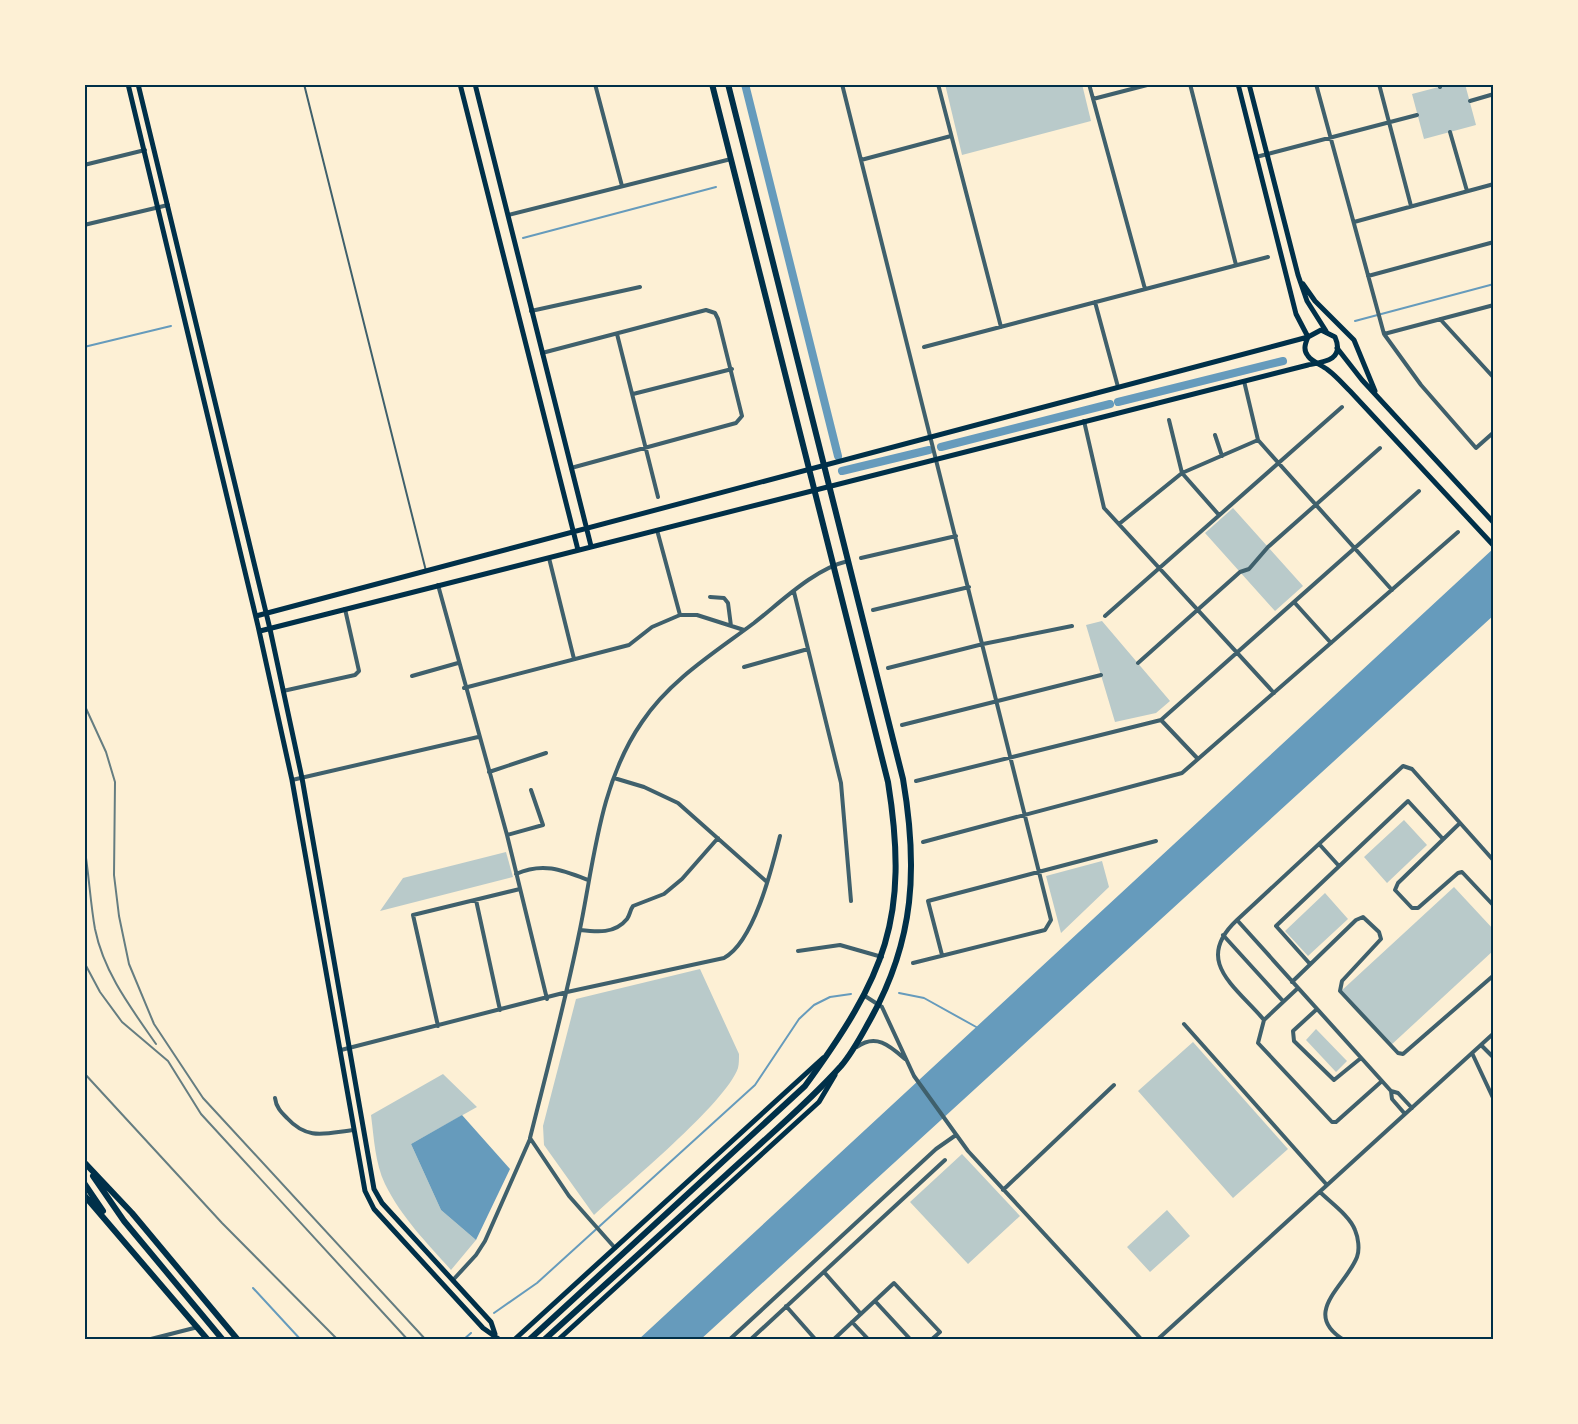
<svg xmlns="http://www.w3.org/2000/svg" width="1578" height="1424" viewBox="0 0 1578 1424" font-family="Manrope,sans-serif">
<style>
.green{fill:#b9caca}
.water{fill:#669bbc}
.lines{fill:none;stroke-linecap:round;stroke-linejoin:round}
.stream{stroke:#669bbc;stroke-width:2}
.canal{stroke:#669bbc;stroke-width:8}
.service{stroke:#3f606c;stroke-width:2}
.minor{stroke:#3f606c;stroke-width:4}
.secondary{stroke:#003049;stroke-width:5}
.primary{stroke:#003049;stroke-width:6}
.rail{stroke:#657d81;stroke-width:2}
.neatline{fill:none;stroke:#003049;stroke-width:2}
</style>
<rect width="100%" height="100%" fill="#fdf0d5"/>
<path class="green" d="M945 84H1082L1091 121 962 155Z
M1450 84H1465L1476 125 1424 139 1412 94Z
M1233 508 1303 586 1275 611 1205 533Z
M1102 621 1170 701 1156 713 1115 722 1086 625Z
M1404 820 1427 845 1387 883 1364 857Z
M506 852 513 877 380 911 403 878Z
M1102 861 1109 887 1061 933 1046 876Z
M1454 887 1494 930V950L1390 1046 1340 992Z
M1325 893 1348 919 1308 956 1285 931Z
M700 969 739 1054C739 1059 739 1064 738 1068 726 1103 625 1186 594 1215L544 1145 543 1126 576 999Z
M1316 1029 1347 1061 1336 1072 1306 1040Z
M1193 1042 1288 1149 1233 1198 1138 1091Z
M443 1074 477 1107 411 1144 441 1210 476 1240 451 1270C428 1244 401 1217 385 1184 375 1163 374 1138 371 1115Z
M962 1154 1020 1216 968 1264 910 1202Z
M1167 1210 1190 1236 1150 1272 1127 1247Z"/>
<path class="water" d="M1494 548V615L700 1340H638Z
M462 1115 510 1169 476 1240 441 1210 411 1144Z"/>
<g class="lines">
<path class="stream" d="M523 238 716 187
M1355 321 1494 284
M84 347 171 326
M899 993 924 998 978 1028
M253 1288 301 1340
M494 1313 537 1283 755 1085 799 1019 814 1005 830 997 851 994
M463 1340 471 1333"/>
<path class="canal" d="M745 84 838 456
M1118 402 1283 361
M941 447 1110 404
M842 471 929 450"/>
<path class="service" d="M304 84 426 571"/>
<path class="minor" d="M595 84 622 186
M842 84 1051 920 1045 930 913 963
M938 84 1001 327
M1089 84 1145 289
M1190 84 1236 265
M1316 84 1384 334 1421 385 1476 448 1494 432
M1379 84 1411 206
M1439 84 1440 87
M1093 99 1151 84
M1470 101 1494 94
M1450 132 1467 191
M1256 157 1417 115
M861 160 951 136
M84 165 145 150
M508 215 731 159
M1354 222 1494 184
M84 225 168 205
M1368 276 1494 242
M1095 302 1118 387
M531 311 640 287
M1440 319 1494 378
M617 334 658 497
M1384 334 1494 305
M924 347 1268 257
M542 353 706 310 715 313 718 319 742 416 736 423 571 468
M1244 381 1258 440 1392 590
M633 394 732 369
M1169 420 1182 473 1219 515
M1084 421 1104 508 1274 693
M1215 435 1222 456
M1119 524 1182 473 1258 440
M657 530 680 615
M549 558 574 659
M861 558 956 536
M438 585 507 835 547 999
M794 592 841 783 851 901
M710 597 724 598 728 603 731 626
M1294 602 1331 643
M873 610 969 587
M1105 616 1342 407
M1138 663 1240 572 1249 569 1268 547 1380 448
M744 667 808 649
M888 668 983 644 1072 626
M412 676 458 663
M464 688 629 645 652 627 680 615H697L744 630
M283 691 355 675 359 671 345 609
M1161 720 1198 759
M902 725 1101 675
M489 772 546 753
M614 778 644 787 678 803 767 882
M292 780 478 737
M916 781 1161 720 1419 491
M1460 823 1398 883 1395 890 1412 908H1418L1458 873 1462 872 1494 906
M507 835 543 825 531 790
M923 842 1182 773 1458 532
M1320 845 1339 866
M516 874C543 862 562 870 588 880
M476 900 500 1010
M1237 920C1193 961 1235 986 1264 1020L1258 1043 1332 1122H1336L1382 1081
M580 930C597 932 615 934 627 919 630 915 630 910 633 906L664 894 682 879 718 838
M1223 935 1283 1001
M798 951 840 945 882 957
M942 955 928 901 1156 841
M1310 964 1276 926 1408 801 1443 839
M1292 982 1356 920 1363 917 1379 932 1381 939 1342 981 1340 991 1398 1053 1403 1054 1494 975
M865 996 882 1007 914 1076 968 1151 1142 1340
M1317 1009 1293 1031 1294 1041 1334 1080 1361 1058
M1264 1020 1298 988
M1184 1024 1327 1185
M438 1026 413 915 520 889
M1481 1045 1494 1058
M857 1047C876 1033 890 1046 905 1059
M341 1050 567 992 724 958C754 942 772 868 780 836
M1472 1053 1494 1100
M1391 1091 1237 920 1403 766 1412 769 1494 861
M275 1098C276 1107 281 1112 287 1118 308 1141 326 1133 354 1130
M1405 1114 1392 1099 1391 1091 1398 1093 1412 1108
M1003 1190 1114 1085
M1320 1192C1330 1202 1350 1216 1355 1230 1358 1237 1360 1249 1357 1257 1346 1286 1300 1313 1344 1340
M615 1248 569 1196 530 1138C547 1070 565 1003 579 934 594 863 599 784 642 722 670 680 714 653 754 623 782 601 814 569 848 561
M824 1272 861 1314
M453 1280 476 1255 485 1241 530 1139
M875 1301 911 1340
M786 1306 816 1340
M852 1322 869 1340
M147 1340 198 1327
M729 1340 936 1149 956 1135
M750 1340 945 1160
M833 1340 894 1283 940 1332 931 1340
M1157 1340 1494 1033"/>
<path class="secondary" d="M128 84 258 626 292 780 365 1191 374 1209 483 1328 500 1340
M138 84 270 629 302 778 374 1189 382 1203 491 1322 495 1334
M460 84 578 550
M475 84 591 546
M1238 84 1296 314 1308 337
M1249 84 1298 275 1307 301 1326 331
M1303 284 1315 301 1354 340 1375 391
M1337 348 1362 380 1494 523
M256 616 1308 337
M260 631 1308 365C1324 362 1345 360 1335 337L1321 330 1308 337C1305 344 1303 350 1308 356 1312 362 1322 365 1328 370 1336 376 1343 384 1350 391L1494 546
M514 1340 823 1058
M558 1340 819 1102 835 1075"/>
<path class="primary" d="M84 1162 132 1213 238 1340
M93 1176 124 1221 223 1340
M84 1183 103 1211
M84 1195 208 1340
M529 1340 805 1086C885 976 910 919 888 782L712 84
M544 1340C605 1285 665 1230 726 1175 764 1140 806 1105 841 1066 853 1052 861 1036 870 1020 915 940 918 867 903 779L728 84"/>
<path class="rail" d="M84 704 106 752 115 782 114 875 119 916 129 964 154 1024 203 1098 426 1340
M84 845C89 873 90 901 95 929 104 973 131 1008 156 1044
M84 962 100 992 122 1022 168 1061 201 1114 408 1340
M84 1073 222 1223 338 1340"/>
</g>
<rect width="1578" height="1424" fill="none" stroke="#fdf0d5" stroke-width="171"/>
<rect x="86" y="86" width="1406" height="1252" class="neatline"/>
</svg>
